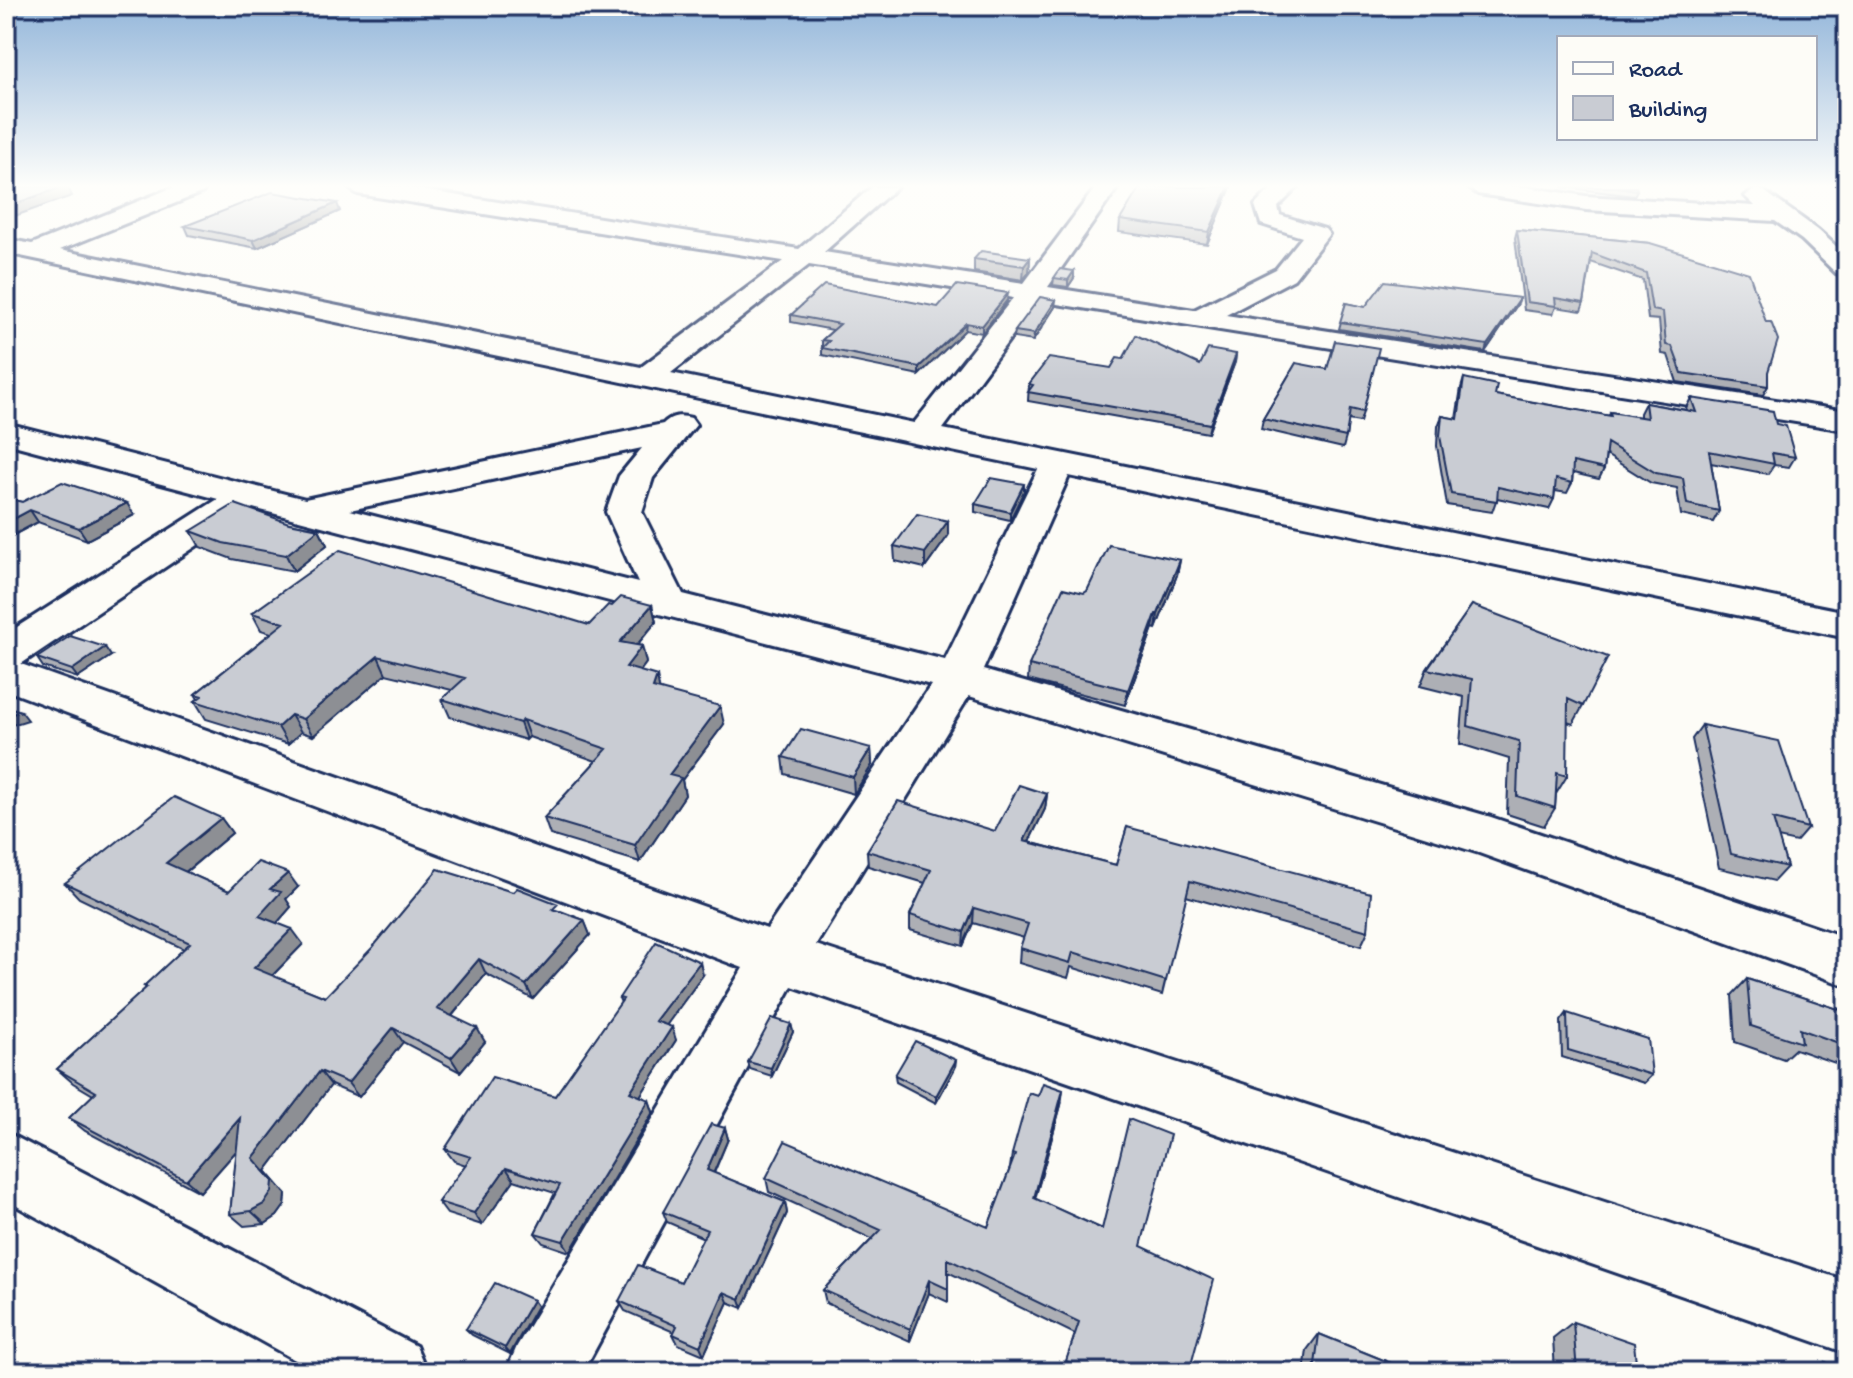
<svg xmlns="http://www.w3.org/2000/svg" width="1853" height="1378" viewBox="0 0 1853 1378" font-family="'Gochi Hand',sans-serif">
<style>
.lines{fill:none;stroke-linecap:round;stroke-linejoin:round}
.minor-casing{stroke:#1b2f5e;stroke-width:6}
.minor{fill:#fdfcf7;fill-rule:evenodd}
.wall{fill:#adafb5;stroke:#1b2f5e;stroke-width:2}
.shaded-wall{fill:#8d8f94;stroke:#1b2f5e;stroke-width:2}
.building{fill:#c9ccd3;stroke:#1b2f5e;stroke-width:2}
</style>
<rect width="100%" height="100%" fill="#fdfcf7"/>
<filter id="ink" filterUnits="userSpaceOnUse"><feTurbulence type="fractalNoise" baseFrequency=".0125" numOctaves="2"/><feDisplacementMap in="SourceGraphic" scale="16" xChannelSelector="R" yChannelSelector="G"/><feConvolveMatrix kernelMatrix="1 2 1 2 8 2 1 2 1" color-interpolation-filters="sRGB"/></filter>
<g filter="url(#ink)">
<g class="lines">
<defs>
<path id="minor" d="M174 187H206L203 192 60 250 641 367 783 261 358 194 347 187H403L799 249 872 187H897L824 252 1024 283 1096 187H1118L1048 287 1194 310 1276 269 1302 237 1261 224 1255 205 1273 187H1298L1278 207 1280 215 1325 229 1329 234 1294 279 1226 315 1847 411V427L1839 429 1038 301 943 429 1847 612V638L1069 476 983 670 1491 817 1847 938V986L1479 853 969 696 816 945 1847 1281V1353L792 986 583 1372H506L517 1346 743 968 6 690V634L218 499 6 443V423L305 499 663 424C672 415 680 415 691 418L696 425 653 478 642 512 683 594 945 660 1038 469 6 253V239L32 244ZM809 265 1013 298 914 423 671 373ZM642 448 619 476 606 512 638 583 350 510ZM253 508 931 685 767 929 21 664Z
M1467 187H1526L1586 196 1755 206 1745 196 1756 189 1764 191 1818 230 1847 256V278L1838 275 1802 240 1775 221 1586 210 1478 194Z
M6 1132 416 1346 427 1372H317L6 1200Z"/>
</defs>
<use href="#minor" class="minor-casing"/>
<use href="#minor" class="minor"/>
</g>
<path class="wall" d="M1231 187 1207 244 1119 232 1120 220Z
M1562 187H1636L1637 190 1634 196Z
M340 211 257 248 189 235 185 226Z
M1517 230 1650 243 1768 372V386L1763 395 1677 382 1668 355 1662 354 1659 320 1648 319 1643 280 1591 262 1584 303 1581 311 1556 307 1553 314 1524 310 1515 238Z
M1030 258 1029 272 1023 280 974 272V259Z
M1054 278H1074L1068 287 1053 285Z
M1007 300 982 333 965 330 919 375 822 355V340L833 330 791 322V315L938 307Z
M1346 303 1365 307 1517 305 1485 352 1339 329Z
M1055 307 1033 341 1014 338 1015 331Z
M1236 354 1235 362 1208 433 1028 401 1029 384 1111 368 1200 365Z
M1296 363 1363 412 1360 422 1348 420 1346 437 1343 448 1261 429 1263 419Z
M1464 378 1495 395 1609 416 1610 412 1640 417V413L1645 403 1687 410 1686 408 1691 398 1776 424 1795 457 1789 467 1774 465 1768 474 1711 463 1719 511 1713 522 1681 515 1677 488 1651 483 1606 455 1604 469 1599 479 1573 473 1572 483 1567 493 1555 491 1554 499 1549 509 1497 498 1492 512 1447 505 1437 446 1438 426 1442 416 1456 419 1461 388Z
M1024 491 1010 520 975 512V504Z
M6 498 22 502 134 515 87 540 38 522 6 539Z
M289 523 319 529 327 545 294 571 232 559 200 547 191 531Z
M948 536 925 568 895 561 894 546Z
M1180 560 1177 575 1156 629 1153 628 1125 705 1028 680 1029 665 1084 593Z
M652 605 656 622 637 645 642 646 646 663 640 671 660 690 724 724 682 780 685 795 640 862 550 835 544 818 596 761 529 737 526 740 450 717 442 699 452 690 386 674 313 736 301 732 288 744 206 719 195 701 198 699 195 694 271 633 261 630 252 613 589 625 612 606Z
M1472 605 1583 706 1573 724 1567 722V776L1556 794 1555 808 1544 826 1507 814 1509 759 1460 744 1464 697 1420 686 1427 669Z
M111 656 78 678 43 667 37 658Z
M1702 725 1808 828 1796 842 1778 838 1787 867 1774 881 1719 868 1692 739Z
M871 748 872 765 854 794 785 774 783 757Z
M1047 794 1045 809 1029 842 1116 865 1127 827 1368 931 1361 946 1186 896 1162 995 1071 967 1068 978 1019 963 1020 948 1024 938 973 923 963 946 910 930V915L925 883 868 866 867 851 995 831Z
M221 818 232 833 186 872 229 891 298 887 286 899 291 907 277 923 303 944 272 976 325 997 561 911 584 920 590 935 533 999 486 974 452 1016 485 1042 460 1072 403 1042 359 1097 331 1085 266 1171 286 1194 285 1205 277 1216 265 1224 244 1226 230 1214 237 1150 200 1192 85 1131 69 1118 93 1095 73 1083 57 1069 146 988 144 986 184 949 79 898 65 883Z
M703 975 666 1025 676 1040 640 1096 649 1100 653 1112 570 1252 543 1243 535 1233 555 1193 514 1180 482 1225 447 1214 438 1202 466 1165 454 1161 445 1149 555 1096 621 1003 619 998Z
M1747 979 1847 1012V1054L1835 1063 1795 1049 1784 1059 1735 1042 1732 995Z
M1567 1013 1652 1075 1644 1083 1562 1057 1561 1021Z
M791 1024 793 1032 772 1076 750 1069 748 1062Z
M955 1068 936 1103 896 1082 895 1075Z
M1061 1105 1035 1199 1141 1246 1189 1372H1063L1075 1334 948 1272V1302L929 1293 910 1341 826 1303 823 1290 872 1239 769 1192 766 1178 988 1227 1010 1168 1012 1154Z
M725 1128 728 1139 714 1173 785 1202 787 1213 743 1308 728 1302 704 1355 678 1344 673 1334 674 1332 625 1311 619 1301 681 1282 704 1238 667 1222 663 1212Z
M533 1300 537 1306 510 1354 472 1335 466 1329Z
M1573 1322 1637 1372H1555L1553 1338Z
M1319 1334 1413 1372H1304L1307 1350Z
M1825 1362 1847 1372H1806Z"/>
<path class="shaded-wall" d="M62 187H68L72 196 6 219V207Z
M1229 187H1231L1207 244 1209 232Z
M337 203 340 211 257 248 253 240Z
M1030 258 1029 272 1023 280 1024 266Z
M1074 271V278L1068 287V280Z
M1008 293 1007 300 982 333V326Z
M1520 298 1517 305 1485 352 1487 345Z
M1056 300 1055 307 1033 341 1034 334Z
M966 323 965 330 919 375V367Z
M1236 354 1235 362 1208 433 1210 424Z
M1024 484V491L1010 520V512Z
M127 503 134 515 87 540 79 528Z
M30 510 38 522 6 539V523Z
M948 521V536L925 568V553Z
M319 529 327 545 294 571 286 555Z
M1180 560 1177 575 1156 629 1158 614Z
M652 605 656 622 625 659 620 642Z
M1156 614 1153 628 1125 705 1128 690Z
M642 646 646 663 631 684 626 667Z
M105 647 111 656 78 678 72 670Z
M378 656 386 674 313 736 303 719Z
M657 676 660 693 653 688Z
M720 706 724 724 682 780 685 795 640 862 635 845 669 775Z
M21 711 28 720 6 727V716Z
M291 715 301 732 288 744 278 727Z
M523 720 529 737 526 740 520 723Z
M871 748 872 765 854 794 853 777Z
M1047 794 1045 809 1022 856 1024 841Z
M221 818 232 833 178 878 166 863Z
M288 873 298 887 286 899 291 907 270 931 259 916 270 889Z
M974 908 973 923 963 946 964 932Z
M584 920 590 935 533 999 526 985Z
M292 929 303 944 265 983 254 968Z
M479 959 486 974 446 1023 437 1009Z
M700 962 703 975 660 1034 655 1021Z
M791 1024 793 1032 772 1076 771 1068Z
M672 1027 676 1040 635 1104 630 1092Z
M393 1028 403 1042 359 1097 348 1083Z
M477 1028 485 1042 460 1072 451 1058Z
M956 1060 955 1068 936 1103V1096Z
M320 1071 331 1085 266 1171 286 1194 285 1205 277 1216 265 1224 251 1211 253 1158Z
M1063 1090 1061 1105 1031 1212 1034 1198Z
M649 1100 653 1112 570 1252 563 1241Z
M240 1118 253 1132 200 1192 186 1180Z
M725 1128 728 1139 710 1181 707 1170Z
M506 1168 514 1180 482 1225 474 1213Z
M785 1202 787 1213 743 1308 740 1299Z
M929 1280V1293L910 1341V1329Z
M724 1292 728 1302 704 1355 700 1346Z
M533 1300 537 1306 510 1354 505 1348Z"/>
<path class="building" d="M6 187H62L6 207Z
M1140 187H1229L1209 232 1120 220Z
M1616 187H1636L1637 190Z
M272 192 337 203 253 240 185 226Z
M1517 230 1650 243 1749 273 1766 322H1771L1778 340 1768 372V386L1682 373 1672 346 1666 345 1663 312 1652 310 1646 273 1592 253 1584 303 1555 298 1556 306 1527 302Z
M981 251 1030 258 1024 266 974 259Z
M1060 269 1074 271 1068 280 1054 278Z
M1385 281 1520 298 1487 345 1340 322 1346 303 1365 307Z
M824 285 938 307 957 285 1008 293 982 326 966 323 919 367 822 348 829 341 822 340 840 324 791 315Z
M1040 297 1056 300 1034 334 1015 331Z
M1136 335 1200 365 1208 349 1236 354 1210 424 1028 392 1033 385 1029 384 1049 358 1111 368 1117 358 1123 359Z
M1335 341 1379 348 1363 412 1350 409 1346 437 1263 419 1296 363 1327 369Z
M1464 378 1497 385 1495 395 1611 416 1610 412 1647 418 1645 403 1696 412 1691 398 1773 411 1776 424 1786 426 1795 457 1772 453 1774 464 1709 451 1719 511 1687 504 1683 478 1656 473 1607 443 1604 469 1573 462 1572 483 1556 479 1554 499 1498 487 1497 501 1451 494 1440 436 1442 416 1458 419Z
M991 478 1024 484 1010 512 975 504Z
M62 482 127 503 79 528 30 510 6 523V498L22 502Z
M235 504 289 523 319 529 286 555 223 543 191 531Z
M917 514 948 521 925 553 894 546Z
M1109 545 1180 560 1158 614H1156L1128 690 1029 665 1063 588 1084 593 1087 591Z
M340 550 589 625 608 605 612 606 621 597 652 605 620 642 642 646 626 667 657 676 653 688 720 706 669 775 681 778 635 845 544 818 607 749 523 720 520 723 442 699 465 678 378 656 303 719 291 715 278 727 195 701 202 696 195 694 284 623 252 613Z
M1472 605 1608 657 1583 706 1568 699 1567 776 1557 773 1555 808 1517 796 1519 741 1468 726 1472 679 1427 669Z
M70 636 105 647 72 670 37 658Z
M6 706 21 711 6 716Z
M1702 725 1779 741 1808 828 1773 819 1787 867 1731 854Z
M801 729 871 748 853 777 783 757Z
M1019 785 1047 794 1024 841 1116 865 1127 827 1371 893 1368 931 1190 881 1166 981 1073 952 1070 963 1020 948 1028 924 974 908 964 932 910 915 931 870 867 851 898 801 995 831Z
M174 797 221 818 166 863 229 891 258 862 288 873 270 889 281 892 259 916 292 929 254 968 325 997 373 947 438 869 513 892 517 888 558 904 553 909 584 920 526 985 479 959 437 1009 477 1028 451 1058 393 1028 348 1083 320 1071 253 1158 273 1181 272 1192 264 1204 251 1211 230 1214 240 1118 186 1180 69 1118 96 1092 57 1069 147 987 144 986 190 943 65 883Z
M656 942 700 962 655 1021 672 1027 630 1092 649 1100 563 1241 535 1233 560 1185 506 1168 474 1213 438 1202 471 1157 445 1149 492 1077 555 1096 623 999 619 998Z
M1747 979 1847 1012V1046L1800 1029 1802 1043 1751 1026Z
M1567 1013 1648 1039 1652 1075 1568 1050Z
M772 1018 791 1024 771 1068 748 1062Z
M915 1041 956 1060 936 1096 895 1075Z
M1043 1083 1063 1090 1034 1198 1102 1229 1129 1119 1170 1135 1141 1246 1214 1280 1189 1372H1088L1066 1361 1079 1322 948 1259V1289L929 1280 910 1329 823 1290 881 1230 766 1178 785 1141 988 1227 1015 1155 1012 1154 1029 1093 1038 1096Z
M711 1124 725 1128 707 1170 785 1202 740 1299 724 1292 700 1346 673 1334 677 1326 619 1301 638 1265 681 1282 707 1230 663 1212Z
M495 1283 533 1300 505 1348 466 1329Z
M1573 1322 1634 1343 1637 1372H1577Z
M1319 1334 1413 1372H1314Z
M1825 1362 1847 1371V1372H1826Z"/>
</g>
<linearGradient id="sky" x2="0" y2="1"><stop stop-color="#93b6da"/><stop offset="0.49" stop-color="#fefefb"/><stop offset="1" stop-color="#fefefb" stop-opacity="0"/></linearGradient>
<rect width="1853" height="380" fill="url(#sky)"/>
<rect width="1853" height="1378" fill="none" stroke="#fdfcf7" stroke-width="32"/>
<rect x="16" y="16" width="1821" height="1346" fill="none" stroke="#1b2f5e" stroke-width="3" filter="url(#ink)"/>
<rect x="1557" y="36" width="260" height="104" fill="#fdfcf7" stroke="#a3aaba" stroke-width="2"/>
<rect x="1573" y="62" width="40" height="12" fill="#fdfcf7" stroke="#a3aaba" stroke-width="2"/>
<text x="1629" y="76" font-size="24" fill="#1b2f5e">Road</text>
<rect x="1573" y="96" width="40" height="24" fill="#c9ccd3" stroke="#a3aaba" stroke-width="2"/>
<text x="1629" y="116" font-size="24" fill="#1b2f5e">Building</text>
</svg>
